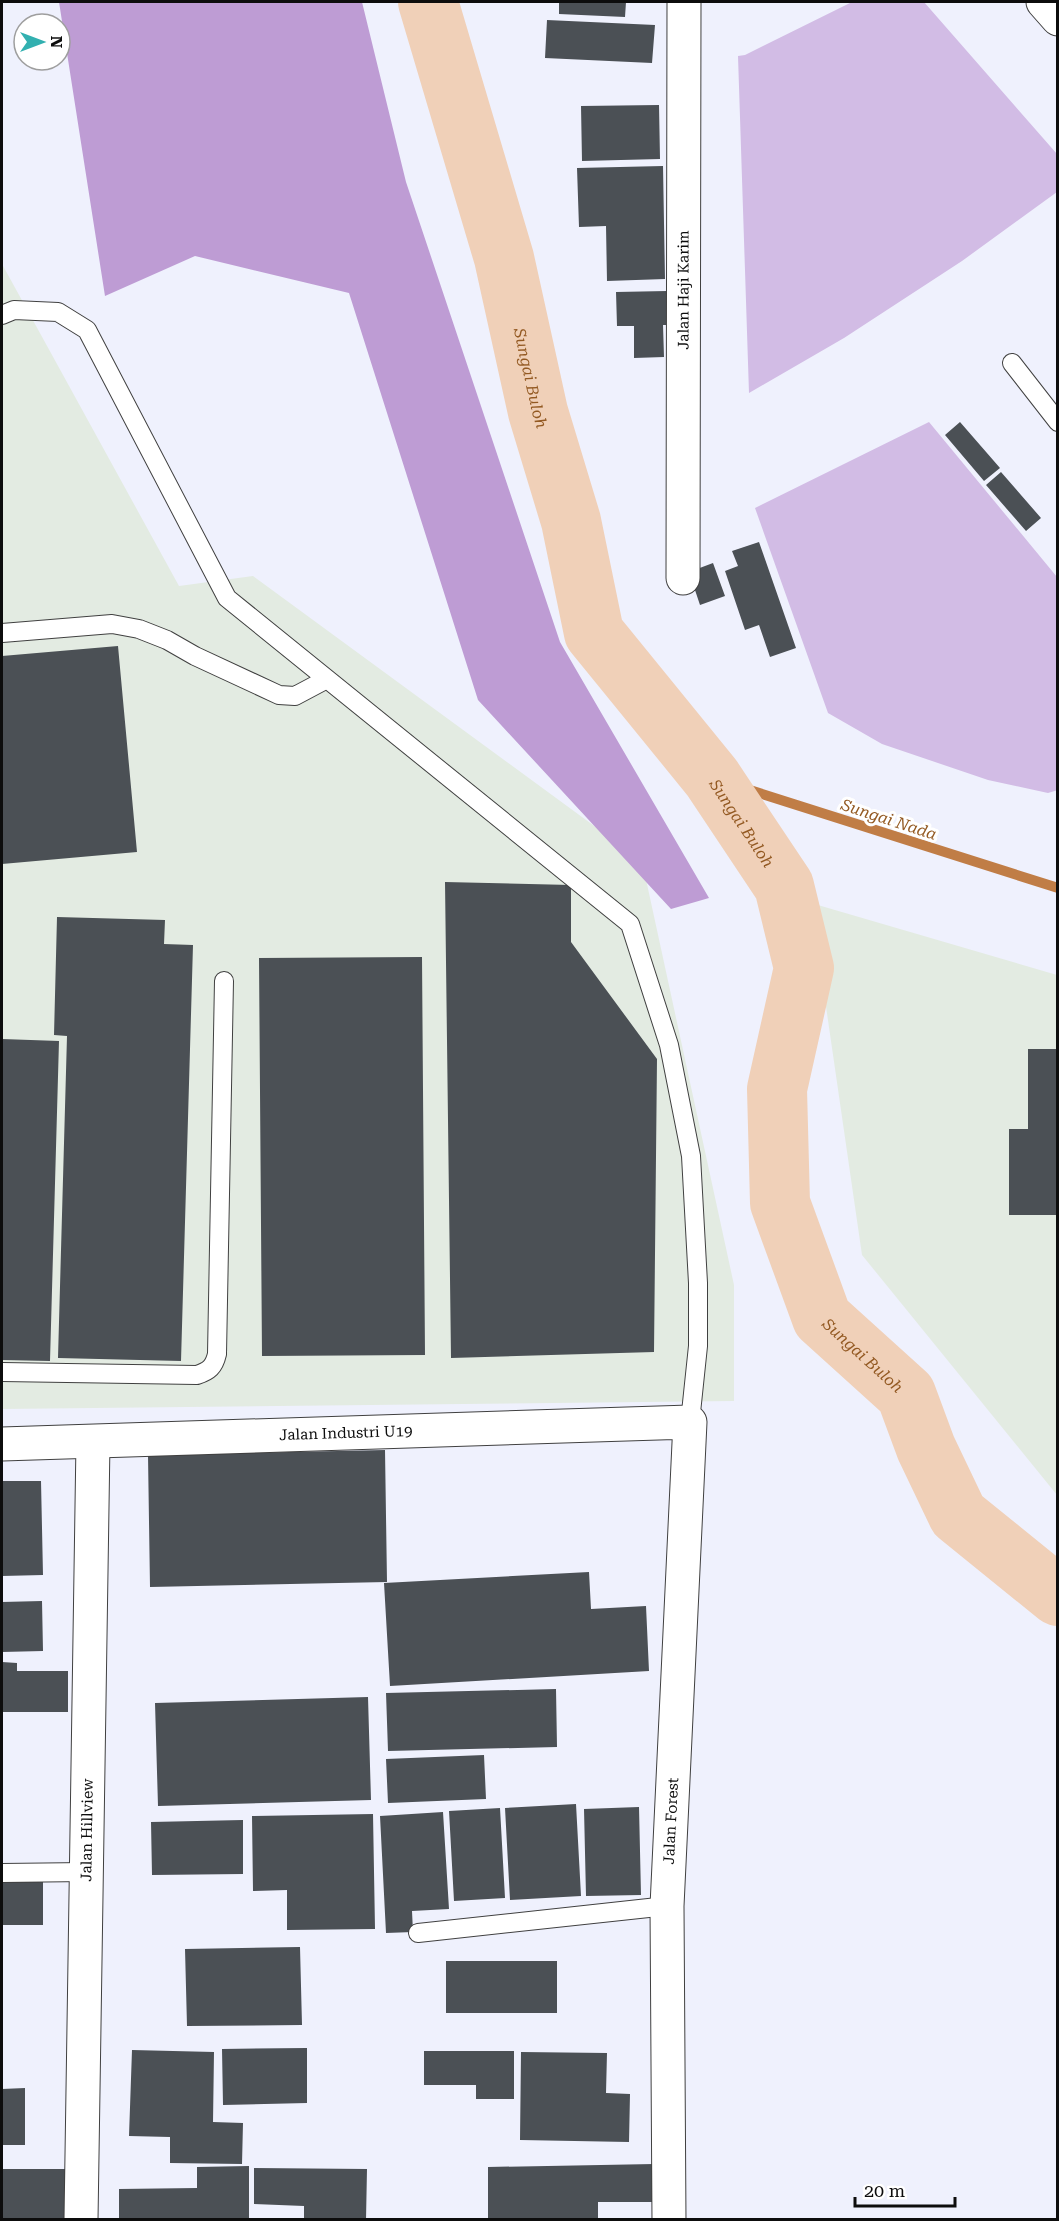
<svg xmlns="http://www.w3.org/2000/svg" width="1059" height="2221" viewBox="0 0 1059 2221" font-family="'Roboto Serif',serif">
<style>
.industrial{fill:#e3ebe2}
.green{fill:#d2bce5}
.forest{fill:#be9cd4}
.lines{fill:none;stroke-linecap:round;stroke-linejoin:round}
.stream{stroke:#c07d46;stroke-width:10}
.river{stroke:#f0d0b8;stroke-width:60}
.building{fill:#4b5055}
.lane-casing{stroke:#404040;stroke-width:20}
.street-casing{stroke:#404040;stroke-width:35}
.lane{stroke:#fff;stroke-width:18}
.street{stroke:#fff;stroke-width:33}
.labels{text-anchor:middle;stroke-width:6;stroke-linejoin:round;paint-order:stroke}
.street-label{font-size:15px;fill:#0d0d0d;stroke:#fff}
.water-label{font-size:16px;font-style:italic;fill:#935922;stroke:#fff}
</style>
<rect width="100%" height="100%" fill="#eff1fd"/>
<path class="industrial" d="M2 264 179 586 253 576 642 861 734 1285V1401L2 1409Z
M811 903 1057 975V1495L862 1255Z"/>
<path class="green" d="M852 2H924L1057 154V192L962 261 844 338 749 393 738 56 745 55Z
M929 422 1057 577 1058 790 1048 793 988 780 882 744 828 713 755 508Z"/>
<path class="forest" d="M59 2H362L406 182 560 642 709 898 671 909 478 700 349 293 195 256 105 296Z"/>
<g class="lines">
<path class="stream" d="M712 778 1058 888"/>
<path class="river" id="s1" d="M428 2 504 258 538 412 571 521 594 633 712 778 784 886 804 968 777 1089 780 1203 822 1318 906 1394 926 1448 958 1515 1058 1596"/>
</g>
<path class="building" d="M559 2H626L625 17 559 14Z
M547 20 655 25 652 63 545 58Z
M659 105 660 159 582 161 581 106Z
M663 166 665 279 607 281 606 226 579 227 577 168Z
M667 291V325H663L664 357 634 358V326H617L616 292Z
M960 422 1000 468 984 481 945 435Z
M1001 472 1041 518 1026 531 986 485Z
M759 542 796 648 770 657 759 625 745 630 725 571 738 566 732 551Z
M713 563 725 596 700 605 689 572Z
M118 646 137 852 2 864V656Z
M445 882 571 885V942L657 1059 654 1352 451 1358Z
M57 917 165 920 164 944 193 945 181 1361 58 1358 67 1036 54 1035Z
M422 957 425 1355 262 1356 259 958Z
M2 1039 59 1041 50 1361 2 1360Z
M1028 1049H1058V1215H1009V1129H1028Z
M385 1450 387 1582 150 1587 148 1455Z
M2 1481H41L43 1575 2 1576Z
M589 1572 591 1609 646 1606 649 1671 390 1686 384 1583Z
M42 1601 43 1651 2 1652V1602Z
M2 1662 17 1663V1671H68V1712H2Z
M556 1689 557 1747 388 1751 386 1693Z
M368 1697 371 1800 158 1806 155 1703Z
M484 1755 486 1799 388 1803 386 1759Z
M576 1804 581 1896 510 1900 505 1808Z
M639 1807 641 1895 586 1896 584 1809Z
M500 1808 505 1898 454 1901 449 1811Z
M443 1812 449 1909 412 1911 413 1932 386 1933 380 1816Z
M373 1814 375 1929 287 1930V1890L253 1891 252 1816Z
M243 1820V1874L152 1875 151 1822Z
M2 1876H43V1925H2Z
M300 1947 302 2025 187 2026 185 1949Z
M446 1961H557V2013H446Z
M307 2048V2103L223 2105 222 2049Z
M132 2050 214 2052 213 2122 243 2123 242 2164 170 2163V2137L129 2136Z
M424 2051H514V2099H476V2085H424Z
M521 2052 607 2053 606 2093 630 2094 629 2142 520 2140Z
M25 2088V2145H2V2089Z
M654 2164V2202H598V2220H488V2167Z
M249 2166V2220H119V2189L197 2188V2167Z
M254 2168 367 2169 366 2220H304V2206L254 2204Z
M2 2169H66L65 2220H2Z"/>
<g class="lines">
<defs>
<path id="lane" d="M2 315 14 310 58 312 87 330 227 598 630 924 669 1045 691 1156 698 1283V1346L690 1422
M1012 363 1058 422
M2 633 112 624 139 629 167 640 195 656 279 695 295 696 327 679
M2 1372 197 1375C209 1371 214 1367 217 1354L224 981
M2 1873 86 1872
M418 1933 667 1906"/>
<g id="street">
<path d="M1043 2 1058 19"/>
<path id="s2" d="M683 578 684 2"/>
<path id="s3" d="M2 1444 690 1422 667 1906 669 2220"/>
<path id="s4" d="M81 2220 93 1442"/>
</g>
</defs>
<use href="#lane" class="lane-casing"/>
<use href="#street" class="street-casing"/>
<use href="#lane" class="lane"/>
<use href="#street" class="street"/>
</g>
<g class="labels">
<g class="street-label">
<text dy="5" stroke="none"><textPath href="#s2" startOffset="288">Jalan Haji Karim</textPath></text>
<text dy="5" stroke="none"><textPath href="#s3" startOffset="344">Jalan Industri U19</textPath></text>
<text transform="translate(671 1821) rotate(-87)" y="5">Jalan Forest</text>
<text dy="5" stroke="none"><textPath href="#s4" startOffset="390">Jalan Hillview</textPath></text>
</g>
<g class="water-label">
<text dy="6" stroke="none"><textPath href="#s1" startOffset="390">Sungai Buloh</textPath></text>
<text transform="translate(889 819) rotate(18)" y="6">Sungai Nada</text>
<text dy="6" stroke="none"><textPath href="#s1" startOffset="894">Sungai Buloh</textPath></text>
<text dy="6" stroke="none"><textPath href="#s1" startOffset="1470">Sungai Buloh</textPath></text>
</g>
</g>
<rect width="1059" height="2221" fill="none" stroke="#0d0d0d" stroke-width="6"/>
<g transform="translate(42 42) rotate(90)"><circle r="28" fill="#ffffff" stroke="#9e9e9e" stroke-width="1.5"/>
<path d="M0-4.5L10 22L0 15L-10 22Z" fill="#32b0b0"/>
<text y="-9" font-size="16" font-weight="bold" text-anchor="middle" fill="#0d0d0d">N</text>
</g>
<path d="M855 2197v9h100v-9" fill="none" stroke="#0d0d0d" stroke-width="3"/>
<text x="864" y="2197" font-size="18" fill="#0d0d0d" stroke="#ffffff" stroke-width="4.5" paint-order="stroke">20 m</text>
</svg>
